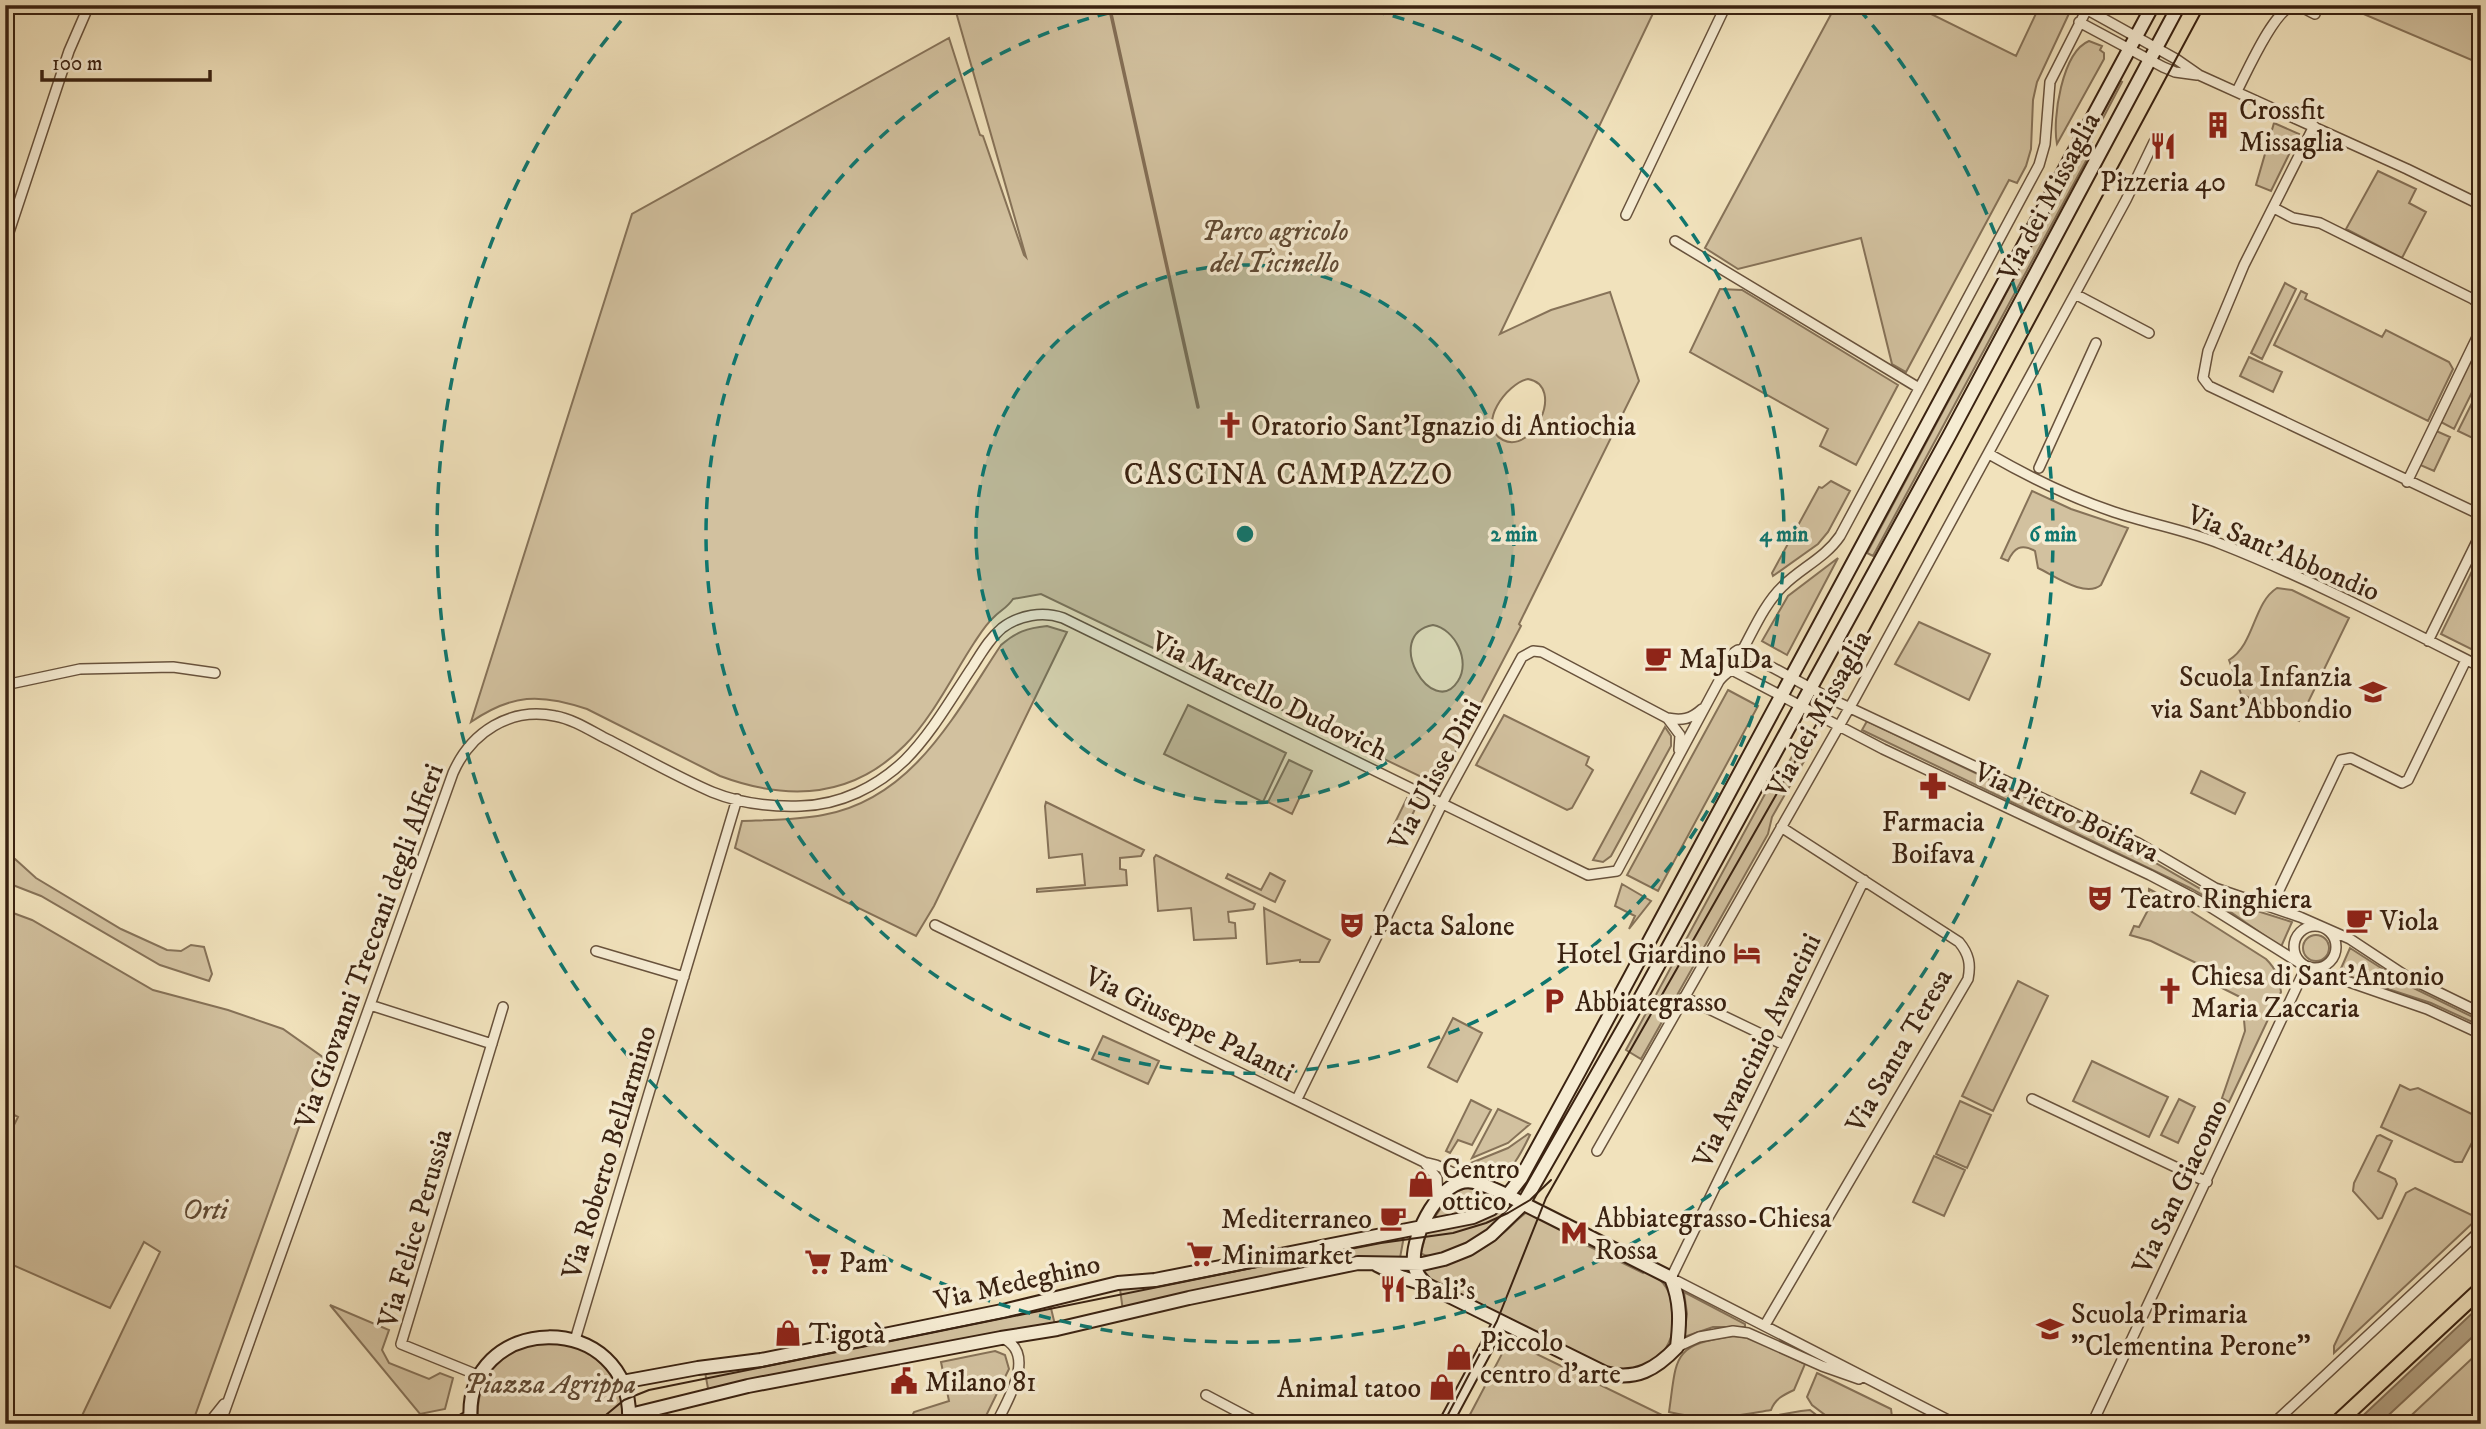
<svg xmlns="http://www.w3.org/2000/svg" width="2486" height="1429" viewBox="0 0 2486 1429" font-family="'IM FELL DW Pica',serif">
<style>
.green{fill:#d2c19f;stroke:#867258;stroke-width:2;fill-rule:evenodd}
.water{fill:#b3a182;stroke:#836e55;stroke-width:2}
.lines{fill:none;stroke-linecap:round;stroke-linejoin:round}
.stream{stroke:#836e55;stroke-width:3.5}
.street-casing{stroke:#68523c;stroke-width:12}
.secondary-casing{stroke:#3a2211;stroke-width:16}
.primary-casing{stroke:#3a2211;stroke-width:18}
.street{stroke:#f6ecd3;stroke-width:9}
.secondary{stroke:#f6ecd3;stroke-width:12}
.primary{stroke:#f1e2bc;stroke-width:14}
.tram{stroke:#3a2211;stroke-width:2}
.ring{fill:none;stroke:#0f766e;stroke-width:3.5;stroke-dasharray:12 9}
.labels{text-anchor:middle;stroke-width:7;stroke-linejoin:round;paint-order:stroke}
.poi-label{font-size:28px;fill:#3a2211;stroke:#f6ecd3;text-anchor:start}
.street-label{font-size:28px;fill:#3a2211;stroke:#f6ecd3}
.park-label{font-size:28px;font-style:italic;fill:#604a34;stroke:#f6ecd3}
.neighbourhood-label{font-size:30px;letter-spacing:2px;fill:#3a2211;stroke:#f6ecd3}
.centre{fill:#0f766e;stroke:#f6ecd3;stroke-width:3.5}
.ring-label{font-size:21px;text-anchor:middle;font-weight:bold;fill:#0f766e;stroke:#f6ecd3;stroke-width:7;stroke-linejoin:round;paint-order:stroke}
</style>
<rect width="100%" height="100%" fill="#f1e2bc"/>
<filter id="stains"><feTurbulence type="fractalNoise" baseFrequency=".00286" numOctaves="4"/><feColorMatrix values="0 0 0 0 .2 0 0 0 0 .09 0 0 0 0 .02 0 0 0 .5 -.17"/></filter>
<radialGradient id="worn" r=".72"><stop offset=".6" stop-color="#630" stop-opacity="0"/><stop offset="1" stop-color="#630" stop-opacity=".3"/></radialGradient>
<path class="green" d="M954 5H1657L1500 334 1551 310 1610 292 1639 381 1519 624 1521 626 1439 783 1436 784 1041 594 1013 599C1007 608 1001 610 994 617 986 624 980 634 974 643 953 675 932 718 905 745 852 799 787 801 720 776L587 709C540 693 512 694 471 722L632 214 949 38 980 135 983 136 1024 255 1026 257ZM1528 379C1566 386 1533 455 1503 440 1475 426 1507 383 1528 379ZM1433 625C1455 629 1471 661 1458 681 1433 721 1381 635 1433 625Z
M1836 5H1913L2016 56 2040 5H2073L2037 82 2033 100 2031 149 2026 166 2017 183 2009 180 1906 372 1892 364 1861 238 1738 269 1705 248Z
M2354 5H2481V64L2359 12 2350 13Z
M2089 41 2102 46 2100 50 2104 53V59L2057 144C2052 119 2062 52 2089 41Z
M2120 81 2122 82 2091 141 2093 148 1873 556 1867 553Z
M2274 123 2299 134 2271 191 2256 185Z
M2378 171 2416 189 2409 203 2426 212 2402 258 2346 229Z
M2285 283 2296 289 2262 359 2251 353Z
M1720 289 1742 290 1898 385 1856 465 1820 446 1828 429 1690 352Z
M2301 291 2307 294 2305 299 2382 337 2386 330 2449 362 2453 369 2428 421 2274 345Z
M2475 346 2481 348V374L2454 429 2439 421Z
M2249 357 2282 372 2273 392 2240 376Z
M2481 385V442L2458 431Z
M2434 430 2450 437 2434 471 2418 464Z
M1831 481 1850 491 1828 532 1818 544 1773 576 1772 573 1819 487 1822 488Z
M2032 491 2071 509 2128 528 2101 585C2085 598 2055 576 2038 568L2035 551C2021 543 2014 548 2008 561L2001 558Z
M2481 553V654L2441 634Z
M1838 558 1787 655 1762 641 1788 596Z
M2277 588 2292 590 2349 618 2299 721 2241 694 2229 660C2255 644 2253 603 2277 588Z
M1919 622 1990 654 1969 700 1895 664Z
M1047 626 1067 632 934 906 916 936 735 848 742 821C769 820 797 820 823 815 913 799 955 714 1001 645 1016 632 1027 628 1047 626Z
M1728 690 1758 706 1658 891 1627 875Z
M1188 705 1286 753 1263 802 1164 754Z
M1504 715 1589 757 1586 765 1593 770 1572 808 1567 810 1476 765Z
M1867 721 2121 843 2206 892 2235 904 2292 922 2281 947 2222 906 2190 888 1862 730Z
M1665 727 1671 736V746L1611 856 1603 862 1593 860Z
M1806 731 1818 737 1772 817 1768 834 1641 1059 1626 1050 1765 794 1779 780Z
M1289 760 1312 771 1292 814 1268 802Z
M2201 771 2245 793 2235 814 2191 793Z
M1407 798 1418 803 1397 846 1386 841Z
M1046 802 1144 850 1141 856 1120 858V869L1126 870 1127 885 1037 892V889L1085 885 1082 854 1049 858 1045 806Z
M1156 855 1255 904 1253 909 1228 912 1229 922 1235 923 1236 938 1194 940 1191 908 1158 911 1154 858Z
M5 858 15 859 36 878 121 929 167 950 181 951 191 945 204 947 212 974 209 981 160 965 41 896 5 882Z
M1270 873 1285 881 1275 902 1226 878 1228 874 1261 890Z
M1622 884 1651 901 1629 929 1635 916 1615 906Z
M2149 889 2189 910 2266 959C2276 969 2279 977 2281 992L2229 1102 2222 1098 2245 1031 2242 998 2216 985 2221 975 2151 941 2130 935 2134 926 2139 927 2148 910Z
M1264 908 1330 940 1319 962H1300V960L1267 964Z
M5 910 32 920 153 990 228 1010 283 1029 324 1058 192 1424H78L160 1252 144 1242 110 1308 13 1265 5 1281V1143L18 1117 5 1110Z
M2303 948a13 13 0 1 1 26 0a13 13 0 1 1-26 0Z
M2350 948 2409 986 2481 1021V1026L2431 1003 2339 973Z
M2018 981 2048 996 1993 1111 1962 1096Z
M1453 1018 1482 1033 1457 1082 1428 1067Z
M1103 1036 1159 1061 1148 1084 1092 1059Z
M2092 1061 2168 1097 2149 1137 2073 1101Z
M2400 1085 2410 1090 2418 1088 2480 1118 2481 1125 2462 1162H2455L2381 1127Z
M2179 1099 2195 1107 2178 1143 2161 1135Z
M1471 1100 1491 1110 1472 1145 1458 1140 1450 1153 1446 1151Z
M1960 1101 1991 1115 1967 1168 1936 1154Z
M1498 1109 1530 1124 1508 1143 1472 1158Z
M1528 1134 1530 1135C1525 1145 1512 1174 1498 1175 1491 1176 1478 1167 1471 1163L1508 1148Z
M2380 1135 2392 1141 2378 1171 2395 1179 2397 1184 2382 1218 2378 1219 2353 1191 2354 1183 2377 1136Z
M1934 1156 1965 1170 1944 1216 1913 1202Z
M1466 1188 1481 1190 1495 1198C1484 1213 1452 1218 1435 1217L1450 1194Z
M2415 1188 2478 1218 2334 1353V1346L2406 1193Z
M1509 1204 1512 1207C1504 1215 1496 1224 1487 1231 1475 1241 1434 1264 1421 1253L1426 1233 1430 1231 1476 1222Z
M1527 1212 1579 1237 1578 1241 1643 1273 1645 1270C1652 1274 1658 1277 1663 1283 1681 1305 1677 1348 1651 1363 1637 1370 1623 1370 1607 1369L1430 1280 1422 1270C1452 1264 1478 1255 1502 1234 1511 1227 1517 1219 1527 1212Z
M1404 1236 1400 1258 1123 1311 1120 1289Z
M1684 1292 1745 1324V1327H1713L1684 1337 1687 1314Z
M1050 1304 1055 1325 1004 1331 742 1384 709 1394 705 1372Z
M330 1305 389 1330 382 1350 389 1363 429 1379 440 1373 453 1378 445 1409 420 1414Z
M1733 1336 1751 1338 1805 1364 1794 1390C1783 1395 1775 1399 1771 1410 1729 1417 1711 1422 1669 1412 1677 1357 1671 1345 1733 1336Z
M557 1341C564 1343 572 1344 579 1347 608 1359 627 1393 623 1424H478C474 1370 507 1344 557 1341Z
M1518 1345 1668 1418 1699 1424H1465L1505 1348Z
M2481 1350V1424H2402Z
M995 1351 1005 1355 1009 1369 982 1424H908L914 1412 949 1401 941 1362Z
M1817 1373 1891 1409 1892 1417 1905 1424H1837L1812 1405 1807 1397Z
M1810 1410 1828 1424H1728L1801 1411Z"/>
<path class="water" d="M2481 1305V1329L2379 1424H2354Z"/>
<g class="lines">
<path class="stream" d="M1109 5 1198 407"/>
<defs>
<path id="street" d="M2086 9 2176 59 2199 75 2407 169 2481 205
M2079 22 2163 67 2175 72 2197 75
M2237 91C2246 74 2275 7 2294 6 2301 5 2308 11 2315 14
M2314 126 2244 265 2208 351 2203 378 2209 386 2481 515
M2274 208 2293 218 2320 223 2473 299 2481 306
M1626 215 1726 5
M1675 241 1919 388
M5 244 69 51 89 5
M2075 294 2149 333
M1989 454C2029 477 2070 497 2114 512 2150 524 2186 530 2221 544 2310 579 2396 624 2481 667
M2039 468 2096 343
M2407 482 2481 329
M2428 641 2481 533
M1730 669C1725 661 1731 654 1738 650L1742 651 1831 699 2138 843 2215 888 2300 917 2350 939 2409 978 2481 1013
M1730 669 1883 749 2150 875 2207 905 2306 967 2427 1009 2481 1034
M5 685 80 669 173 667 215 673
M1668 719 1680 735 1679 750
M1864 880 1671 1278 1956 1424
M2271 907 2341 760 2351 758 2402 783 2408 780 2466 660
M935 925 1424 1162 1436 1165 1471 1181
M2294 947a21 21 0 1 1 42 0a21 21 0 1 1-42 0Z
M596 951 684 977
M1684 997 1784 1045
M370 1005 492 1044
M1297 1099 1446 796 1522 657 1533 651 1542 652 1667 718C1682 721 1691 719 1702 709
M2032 1099 2207 1182
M1597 1151 1855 698 2126 200 2154 142
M1424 1162 1437 1178 1438 1197
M1765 1325 1968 979C1971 964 1969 954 1959 942L1781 827
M575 1340 737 799
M1677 1347 1699 1337 1733 1331 1748 1333 1822 1366 1859 1379
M480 1376 401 1344 503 1007
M1206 1395 1261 1424
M208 1424 224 1404
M220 1424 453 773C471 732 510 707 555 716 572 719 588 729 603 737 639 755 675 776 712 792 739 803 772 807 801 806 840 805 877 787 905 760 932 733 952 697 973 666 982 652 990 638 1002 628 1019 615 1043 611 1063 618L1588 875 1617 871 1719 681C1726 671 1736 669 1743 659L1742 651C1754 629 1765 603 1783 586 1801 568 1825 558 1840 536L2039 165 2045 144 2050 82 2089 5
M996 1424C1007 1401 1038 1353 1002 1338
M2092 1424 2306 967
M2273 1424 2481 1230"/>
<path id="secondary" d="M1377 1265 1401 1277 1427 1285 1605 1373C1636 1381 1656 1369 1677 1347 1680 1322 1681 1302 1671 1278 1628 1256 1585 1235 1542 1213 1521 1203 1497 1188 1474 1182 1441 1174 1411 1236 1414 1263 1415 1273 1421 1279 1427 1285
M622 1382 698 1368 761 1360 1007 1310 1118 1283 1155 1280 1473 1217 1491 1209 1507 1196 1521 1178 1580 1070 2153 5
M630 1415 748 1386 1001 1338 1057 1329 1189 1298 1358 1263 1422 1264 1444 1259 1469 1249 1491 1235 1523 1204 1631 1015 1949 436 2179 5
M458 1424 470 1417
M471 1424C459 1311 636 1306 629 1424
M1445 1424 1500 1322"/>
<path id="primary" d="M2336 1424 2481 1289"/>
</defs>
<use href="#street" class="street-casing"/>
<use href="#secondary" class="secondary-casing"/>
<use href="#primary" class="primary-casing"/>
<use href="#street" class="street"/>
<use href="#secondary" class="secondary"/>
<use href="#primary" class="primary"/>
<path class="tram" d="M595 1424 624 1400 649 1390 1252 1268 1381 1243 1453 1233 1486 1223 1508 1213 1530 1200 1551 1180
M1443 1424 1497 1321 1546 1198 1857 653 2205 5"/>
</g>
<circle cx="1245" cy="534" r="269" fill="#0f766e" fill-opacity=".12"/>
<g class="ring">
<circle cx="1245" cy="534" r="269"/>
<path d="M1352 6A539 539 0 1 1 1138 6"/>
<path d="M1859 9A808 808 0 1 1 631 9"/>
</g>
<defs>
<symbol id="building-bare" viewBox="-9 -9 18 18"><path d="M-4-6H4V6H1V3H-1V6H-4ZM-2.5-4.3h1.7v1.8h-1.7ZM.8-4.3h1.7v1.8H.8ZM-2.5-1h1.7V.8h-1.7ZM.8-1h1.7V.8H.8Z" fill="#8f2418" stroke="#f6ecd3" stroke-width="2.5" paint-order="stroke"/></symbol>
<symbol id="restaurant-bare" viewBox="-9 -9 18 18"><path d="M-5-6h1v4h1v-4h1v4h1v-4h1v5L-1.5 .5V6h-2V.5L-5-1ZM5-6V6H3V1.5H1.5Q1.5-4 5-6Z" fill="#8f2418" stroke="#f6ecd3" stroke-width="2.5" paint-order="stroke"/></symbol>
<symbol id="church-bare" viewBox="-9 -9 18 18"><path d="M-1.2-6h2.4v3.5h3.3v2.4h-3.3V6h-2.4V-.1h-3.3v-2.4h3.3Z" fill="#8f2418" stroke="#f6ecd3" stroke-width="2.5" paint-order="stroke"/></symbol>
<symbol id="cafe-bare" viewBox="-9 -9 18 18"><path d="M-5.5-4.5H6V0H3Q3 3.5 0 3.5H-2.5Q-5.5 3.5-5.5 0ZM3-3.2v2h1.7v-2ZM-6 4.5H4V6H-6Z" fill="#8f2418" stroke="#f6ecd3" stroke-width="2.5" paint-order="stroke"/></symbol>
<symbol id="school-bare" viewBox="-9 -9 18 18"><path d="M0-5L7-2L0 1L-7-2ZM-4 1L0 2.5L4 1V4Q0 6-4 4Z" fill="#8f2418" stroke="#f6ecd3" stroke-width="2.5" paint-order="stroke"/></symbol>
<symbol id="pharmacy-bare" viewBox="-9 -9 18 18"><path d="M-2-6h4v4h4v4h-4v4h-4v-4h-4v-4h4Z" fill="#8f2418" stroke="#f6ecd3" stroke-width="2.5" paint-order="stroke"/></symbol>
<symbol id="theatre-bare" viewBox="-9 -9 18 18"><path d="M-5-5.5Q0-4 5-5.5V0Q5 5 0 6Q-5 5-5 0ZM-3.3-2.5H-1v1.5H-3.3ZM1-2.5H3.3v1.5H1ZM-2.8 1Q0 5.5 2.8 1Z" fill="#8f2418" stroke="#f6ecd3" stroke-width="2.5" paint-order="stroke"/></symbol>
<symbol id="hotel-bare" viewBox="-9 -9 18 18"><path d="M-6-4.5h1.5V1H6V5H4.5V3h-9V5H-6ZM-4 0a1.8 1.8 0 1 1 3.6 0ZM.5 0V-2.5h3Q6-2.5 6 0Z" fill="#8f2418" stroke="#f6ecd3" stroke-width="2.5" paint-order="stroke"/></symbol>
<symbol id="parking-bare" viewBox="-9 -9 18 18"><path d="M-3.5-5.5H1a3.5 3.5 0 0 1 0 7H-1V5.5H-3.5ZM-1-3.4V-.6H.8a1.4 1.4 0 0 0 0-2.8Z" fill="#8f2418" stroke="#f6ecd3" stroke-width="2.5" paint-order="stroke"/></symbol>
<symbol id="shop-bare" viewBox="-9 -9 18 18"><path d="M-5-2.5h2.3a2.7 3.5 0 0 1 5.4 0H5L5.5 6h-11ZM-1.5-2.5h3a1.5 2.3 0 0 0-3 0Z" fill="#8f2418" stroke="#f6ecd3" stroke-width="2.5" paint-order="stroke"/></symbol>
<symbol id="metro-bare" viewBox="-9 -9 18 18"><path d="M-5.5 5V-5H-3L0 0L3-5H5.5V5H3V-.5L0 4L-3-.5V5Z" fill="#8f2418" stroke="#f6ecd3" stroke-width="2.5" paint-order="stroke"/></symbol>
<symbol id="supermarket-bare" viewBox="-9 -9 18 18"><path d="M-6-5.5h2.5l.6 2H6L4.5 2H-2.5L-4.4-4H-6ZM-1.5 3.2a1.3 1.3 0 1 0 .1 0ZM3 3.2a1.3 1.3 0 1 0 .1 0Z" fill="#8f2418" stroke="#f6ecd3" stroke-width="2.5" paint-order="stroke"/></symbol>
<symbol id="civic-bare" viewBox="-9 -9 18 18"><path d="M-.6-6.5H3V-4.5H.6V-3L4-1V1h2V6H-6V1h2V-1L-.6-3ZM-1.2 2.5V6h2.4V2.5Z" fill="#8f2418" stroke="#f6ecd3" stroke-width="2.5" paint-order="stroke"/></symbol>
</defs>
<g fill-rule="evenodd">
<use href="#building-bare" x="2199" y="106" width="38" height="38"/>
<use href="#restaurant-bare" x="2144" y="127" width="38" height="38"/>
<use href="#church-bare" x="1211" y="406" width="38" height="38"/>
<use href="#cafe-bare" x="1639" y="639" width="38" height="38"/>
<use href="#school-bare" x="2354" y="673" width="38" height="38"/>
<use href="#pharmacy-bare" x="1914" y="767" width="38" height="38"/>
<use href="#theatre-bare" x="2081" y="879" width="38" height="38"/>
<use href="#cafe-bare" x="2340" y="901" width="38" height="38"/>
<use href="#theatre-bare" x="1333" y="906" width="38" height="38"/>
<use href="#hotel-bare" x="1728" y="934" width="38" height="38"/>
<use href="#church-bare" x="2151" y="972" width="38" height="38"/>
<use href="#parking-bare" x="1535" y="982" width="38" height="38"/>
<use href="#shop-bare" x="1402" y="1165" width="38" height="38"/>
<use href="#cafe-bare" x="1374" y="1199" width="38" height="38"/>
<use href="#metro-bare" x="1555" y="1214" width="38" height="38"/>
<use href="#supermarket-bare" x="1181" y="1235" width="38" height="38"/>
<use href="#supermarket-bare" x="799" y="1243" width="38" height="38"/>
<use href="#restaurant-bare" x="1374" y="1270" width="38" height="38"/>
<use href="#school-bare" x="2031" y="1310" width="38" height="38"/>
<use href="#shop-bare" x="769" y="1314" width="38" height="38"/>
<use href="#shop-bare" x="1440" y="1338" width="38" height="38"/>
<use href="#civic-bare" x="885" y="1362" width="38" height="38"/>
<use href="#shop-bare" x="1423" y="1368" width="38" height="38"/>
</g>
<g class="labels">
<g class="poi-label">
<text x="2239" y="119">Crossfit<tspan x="2239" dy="32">Missaglia</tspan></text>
<text x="2163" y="191" text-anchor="middle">Pizzeria 40</text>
<text x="1251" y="435">Oratorio Sant'Ignazio di Antiochia</text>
<text x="1679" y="668">MaJuDa</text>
<text x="2352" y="686" text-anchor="end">Scuola Infanzia<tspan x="2352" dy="32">via Sant'Abbondio</tspan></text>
<text x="1933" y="831" text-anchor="middle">Farmacia<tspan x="1933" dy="32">Boifava</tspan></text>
<text x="2121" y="908">Teatro Ringhiera</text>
<text x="2380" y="930">Viola</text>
<text x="1373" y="935">Pacta Salone</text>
<text x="1726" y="963" text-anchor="end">Hotel Giardino</text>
<text x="2191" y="985">Chiesa di Sant'Antonio<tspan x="2191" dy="32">Maria Zaccaria</tspan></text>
<text x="1575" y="1011">Abbiategrasso</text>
<text x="1442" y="1178">Centro<tspan x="1442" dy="32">ottico</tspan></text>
<text x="1595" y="1227">Abbiategrasso-Chiesa<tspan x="1595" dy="32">Rossa</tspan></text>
<text x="1372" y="1228" text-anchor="end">Mediterraneo</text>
<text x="1221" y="1264">Minimarket</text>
<text x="839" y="1272">Pam</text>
<text x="1414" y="1299">Bali's</text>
<text x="2071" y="1323">Scuola Primaria<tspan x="2071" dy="32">"Clementina Perone"</tspan></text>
<text x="809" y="1343">Tigotà</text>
<text x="1480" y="1351">Piccolo<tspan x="1480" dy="32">centro d'arte</tspan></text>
<text x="925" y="1391">Milano 81</text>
<text x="1421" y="1397" text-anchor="end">Animal tatoo</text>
</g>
<g class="street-label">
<text transform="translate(2048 196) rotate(-62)" y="10">Via dei Missaglia</text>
<text transform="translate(2284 552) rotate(23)" y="10">Via Sant'Abbondio</text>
<text transform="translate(1270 695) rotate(26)" y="10">Via Marcello Dudovich</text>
<text transform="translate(1818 713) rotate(-61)" y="10">Via dei Missaglia</text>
<text transform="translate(1434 774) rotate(-62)" y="10">Via Ulisse Dini</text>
<text transform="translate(2067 811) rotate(25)" y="10">Via Pietro Boifava</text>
<text transform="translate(368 946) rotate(-70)" y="10">Via Giovanni Treccani degli Alfieri</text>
<text transform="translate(1190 1023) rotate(26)" y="10">Via Giuseppe Palanti</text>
<text transform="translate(1756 1050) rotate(-64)" y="10">Via Avancinio Avancini</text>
<text transform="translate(1898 1050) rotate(-60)" y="10">Via Santa Teresa</text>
<text transform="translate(608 1152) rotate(-73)" y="10">Via Roberto Bellarmino</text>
<text transform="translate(2179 1186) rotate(-65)" y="10">Via San Giacomo</text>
<text transform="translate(414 1228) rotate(-74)" y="10">Via Felice Perussia</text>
<text transform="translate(1017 1281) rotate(-13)" y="10">Via Medeghino</text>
</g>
<g class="park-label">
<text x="1275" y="240">Parco agricolo<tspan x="1275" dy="32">del Ticinello</tspan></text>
<text x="205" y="1219">Orti</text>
<text x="550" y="1393">Piazza Agrippa</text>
</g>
<g class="neighbourhood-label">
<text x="1289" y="484">CASCINA CAMPAZZO</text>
</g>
</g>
<circle cx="1245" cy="534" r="10" class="centre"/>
<g class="ring-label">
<text x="1514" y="541">2 min</text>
<text x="1784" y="541">4 min</text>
<text x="2053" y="541">6 min</text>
</g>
<rect width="2486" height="1429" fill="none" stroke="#f1e2bc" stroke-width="28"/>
<rect x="7" y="7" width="2472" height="1415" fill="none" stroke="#3a2211" stroke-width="3.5"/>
<rect x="14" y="14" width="2458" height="1401" fill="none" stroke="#3a2211" stroke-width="2"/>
<path d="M42 70v10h168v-10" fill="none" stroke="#3a2211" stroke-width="3.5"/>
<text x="52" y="70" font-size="21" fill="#3a2211" stroke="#f6ecd3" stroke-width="5" paint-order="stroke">100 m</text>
<rect width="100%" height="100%" filter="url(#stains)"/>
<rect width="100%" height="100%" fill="url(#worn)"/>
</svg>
